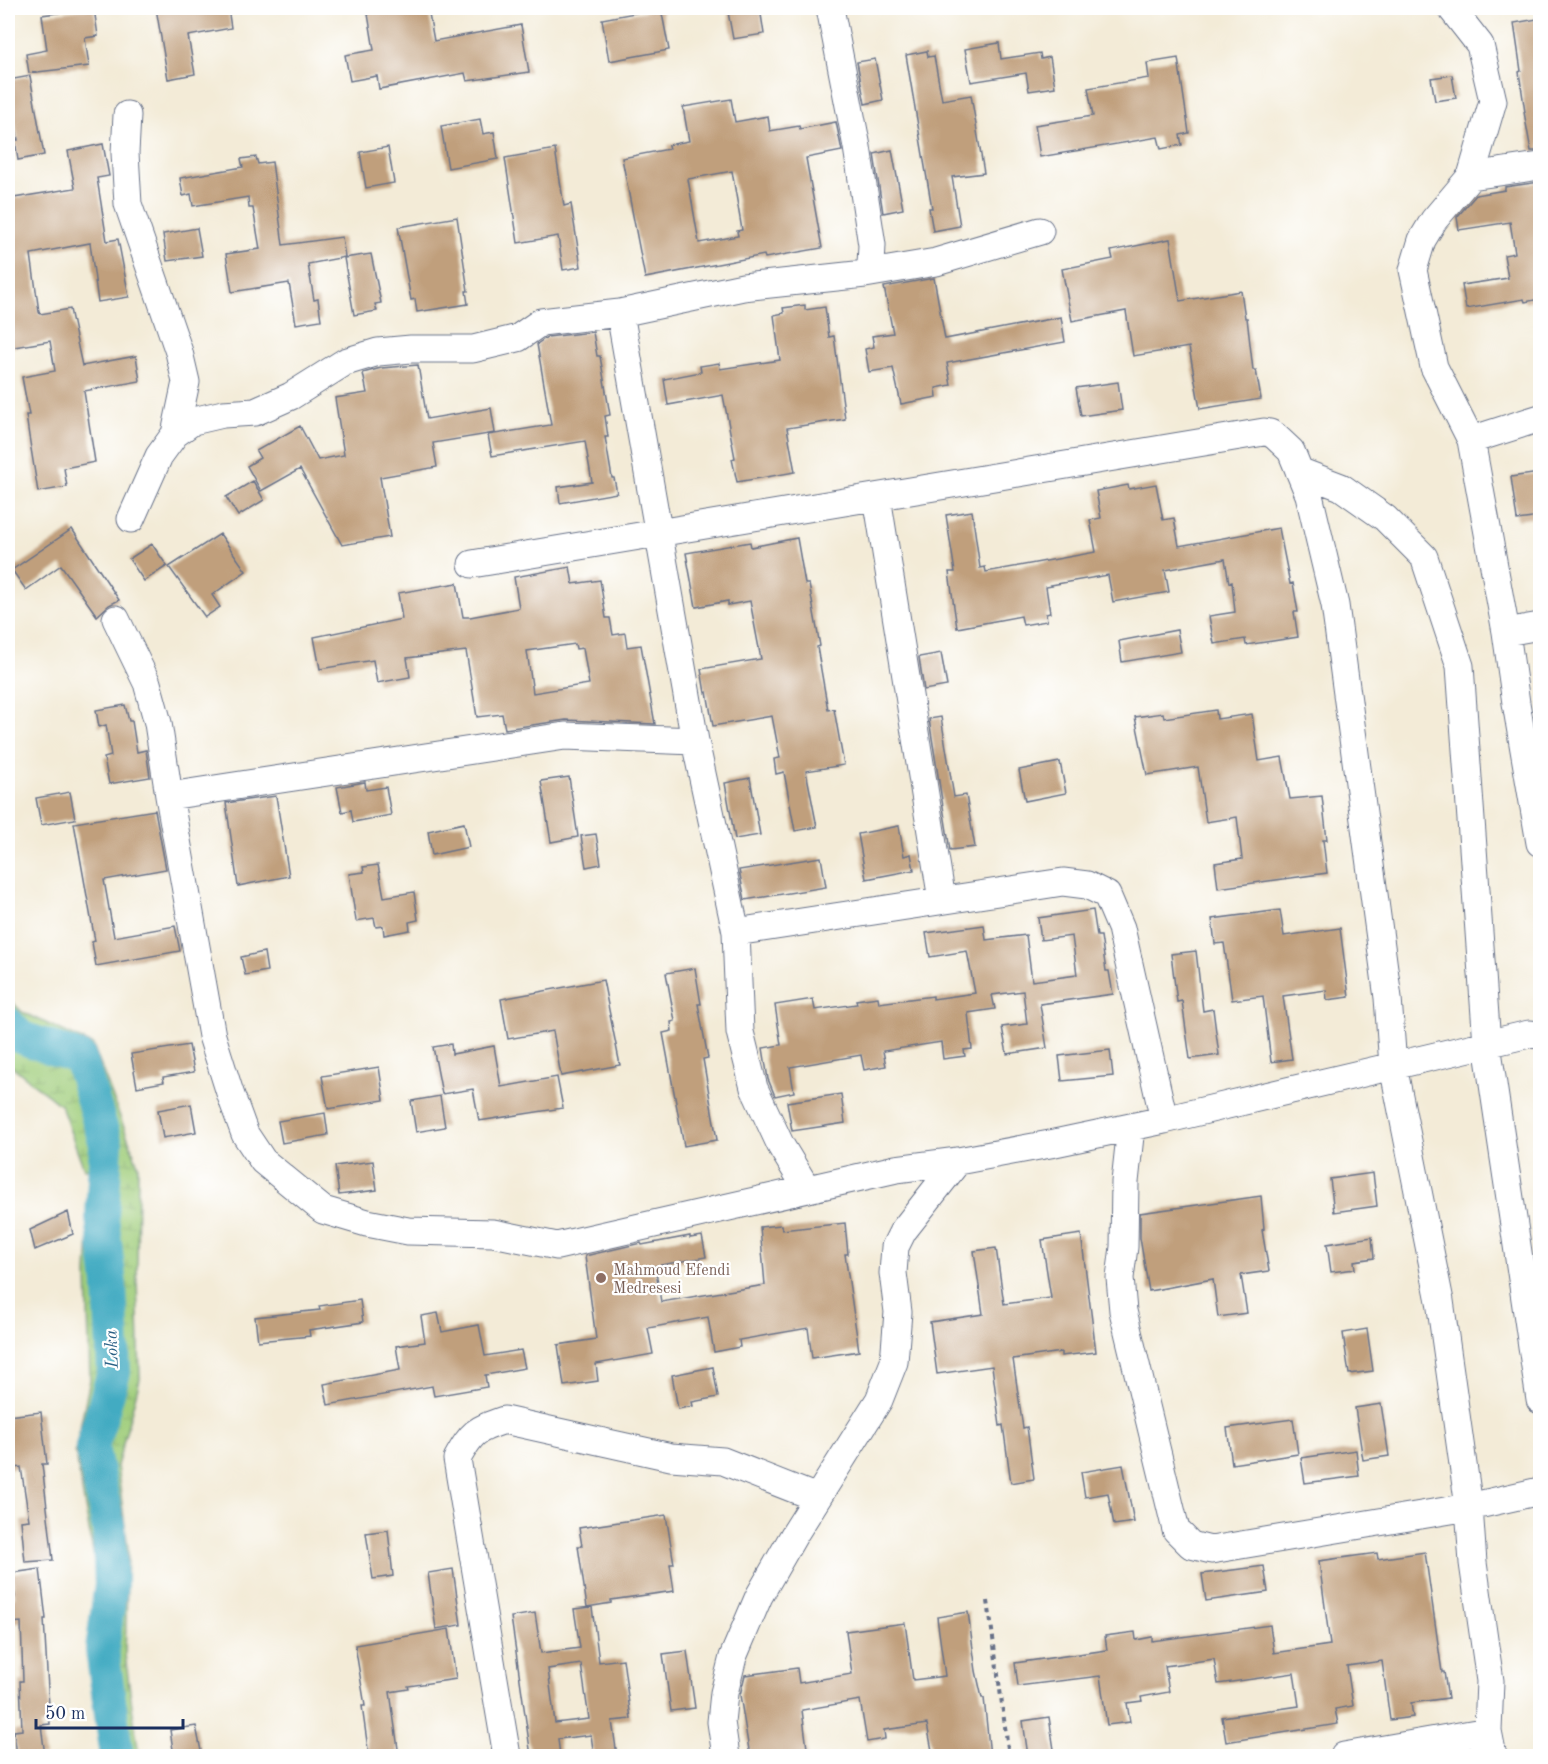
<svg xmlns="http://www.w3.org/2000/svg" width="1548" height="1764" viewBox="0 0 1548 1764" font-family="'Old Standard TT',serif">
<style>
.wetland{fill:url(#wetland-marsh);stroke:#5e7e6d;stroke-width:1.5}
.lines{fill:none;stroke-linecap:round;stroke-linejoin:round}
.river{stroke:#42abc2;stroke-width:34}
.building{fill:#c09f7b;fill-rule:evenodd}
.minor-casing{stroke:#677188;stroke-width:29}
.path{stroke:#677188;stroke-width:4;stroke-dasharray:4.5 4.5;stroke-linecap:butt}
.minor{stroke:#fff;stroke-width:27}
.education-dot{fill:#8d6e63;stroke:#fff;stroke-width:2}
.labels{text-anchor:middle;stroke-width:4.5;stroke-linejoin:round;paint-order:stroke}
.education-label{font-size:16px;fill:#785e54;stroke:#fff;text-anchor:start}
.water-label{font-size:18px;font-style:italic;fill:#2b6186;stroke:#fff}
</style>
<defs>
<pattern id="wetland-marsh" width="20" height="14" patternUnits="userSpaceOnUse" patternTransform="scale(1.5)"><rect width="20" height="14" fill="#a0ce7c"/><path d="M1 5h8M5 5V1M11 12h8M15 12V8" fill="none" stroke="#89b16e"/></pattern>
</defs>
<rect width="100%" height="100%" fill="#fff"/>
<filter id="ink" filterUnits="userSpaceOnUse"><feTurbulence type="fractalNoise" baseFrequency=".0167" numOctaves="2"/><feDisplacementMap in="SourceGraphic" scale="12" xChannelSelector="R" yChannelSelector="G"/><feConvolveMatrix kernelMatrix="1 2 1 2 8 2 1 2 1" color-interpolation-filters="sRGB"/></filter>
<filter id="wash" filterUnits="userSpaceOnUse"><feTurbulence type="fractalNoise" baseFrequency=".008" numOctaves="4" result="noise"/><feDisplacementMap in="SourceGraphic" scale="24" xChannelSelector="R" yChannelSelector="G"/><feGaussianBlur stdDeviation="1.35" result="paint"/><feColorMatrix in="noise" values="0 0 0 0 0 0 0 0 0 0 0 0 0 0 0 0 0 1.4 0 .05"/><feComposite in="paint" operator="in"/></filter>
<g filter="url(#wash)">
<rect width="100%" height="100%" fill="#f3ebd7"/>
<path class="wetland" d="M8 998 22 1012 93 1045 138 1165 137 1280 140 1379 117 1466 128 1549 125 1655 139 1756H101L87 1655 97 1574 75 1451 90 1380 87 1275 92 1168 84 1169 61 1106 8 1063Z"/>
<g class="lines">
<path class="river" d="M8 1024 20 1037 80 1058 106 1144 102 1217 110 1285 114 1372 92 1447 109 1530 111 1584 102 1650 117 1756"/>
</g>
<g id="blocks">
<path class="building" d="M94 8 98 36 85 38 89 66 29 73 26 54 47 50 42 15Z
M156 8H228L231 28 188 36 195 74 168 79Z
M367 8H428L434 41 521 25 529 72 467 81 465 73 379 89 377 76 350 81 345 55 374 50Z
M661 8 669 50 609 61 602 19Z
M742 8H760L764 34 733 39 728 12 742 9Z
M1537 19 1540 41V151H1531L1524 112H1525L1519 72 1521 71 1514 23Z
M999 43 1001 59 1040 53 1041 59 1050 57 1055 87 1029 91 1026 73 971 82 965 49Z
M927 51 928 57 934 56 942 100 971 95 984 173 952 177 960 226 933 231 929 208H932L906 55Z
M1178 58 1189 133 1180 135 1182 145 1161 149 1158 137 1040 157 1035 125 1093 116 1088 88 1149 78 1147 63Z
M875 59 883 100 865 104 857 62Z
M1452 75 1456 98 1435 101 1431 78Z
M30 76 44 155 18 160 15 140H18L8 80Z
M731 99 735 122 768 116 770 131 799 126 800 129 836 122 842 151 806 158 822 248 765 258 764 255 645 278 622 158 669 149 668 145 689 141 683 107ZM732 171 742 230 737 231 738 236 699 243 688 179Z
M480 119 483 134 494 132 498 159 448 168 441 126Z
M103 144 109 176 97 178 107 241 118 239 129 297 98 302 90 243 31 254 39 312 40 314 70 309 82 366 136 356 140 381 84 391 95 462 64 468 67 487 38 492 29 436 26 415H29L22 377 55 371 50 341 8 348V199L75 188 68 151Z
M388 147 394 183 366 188 360 152Z
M555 149 564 206 571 204 581 267 563 270 558 236 518 243 505 158Z
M892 150 903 209 883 213 874 154Z
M256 157 258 164 272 162 283 245 342 237 345 257 308 264 314 300 318 299 321 320 296 324 289 283 232 292 226 254 260 249 253 208H249L248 197 193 206 191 194 183 196 180 178 243 167 241 159Z
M1540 182V299L1525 302 1524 299 1466 309 1462 285 1508 278 1504 255 1515 253 1510 222 1459 230 1457 217 1476 195 1505 190V187Z
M457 217 468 291H466L468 304 417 312 415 299 411 300 398 227Z
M197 228 202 256 167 261 163 234Z
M1170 239 1180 301 1241 291 1245 318H1247L1253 370H1256L1261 399 1200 409 1189 347 1133 356 1126 311 1072 321 1062 269 1113 259 1111 251Z
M371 254 381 303 375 304 377 311 354 315 344 258Z
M934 278 945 339 1061 317 1065 342 947 363 951 385 936 388 937 397 901 404 893 368 869 372 865 349 874 347 872 336 893 333 884 287Z
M805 305V310L825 307 829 337 834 336 845 419 787 428 795 472 737 482 732 459 735 458 723 395 668 405 664 379 701 372 700 366 719 363 720 369 780 360 774 315 784 313 783 308Z
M593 332 597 356H600L610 415 605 416 608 437H605L612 478H614L617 493 560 503 558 487 592 482 585 441 492 456 488 435 551 425 537 344 547 337Z
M418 365 427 419 491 408 495 433 433 443 437 467 380 477 390 537 342 545 300 469 261 491 247 466 260 458 256 451 300 426 318 460 344 455 335 398 367 393 363 373 381 368Z
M1118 382 1122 410 1081 416 1076 388Z
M1539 473 1540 517 1517 520 1511 477Z
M253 481 264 500 238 516 226 497Z
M1156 484 1163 520 1174 518 1179 546 1279 528 1290 584 1293 583 1298 612H1294L1298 637 1246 645 1245 639 1214 644 1209 616 1235 612 1232 582 1229 583 1225 559 1165 570 1169 592 1113 602 1108 575 1051 585 1052 586 1046 587 1050 613 1046 614 1047 621 1023 625 1021 616 957 628 949 572H955L946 515 972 511 980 568 985 567 986 572 1096 552 1090 520 1101 518 1096 491 1128 485 1129 489Z
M72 529 119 600 109 605 97 616 61 565 26 590 12 570Z
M220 534 246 571 212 595 220 607 205 617 169 567Z
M797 538 805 584H809L820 646 817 647 828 710 834 709 844 765 806 771 817 827 795 831 784 772 776 774 774 759 780 758 772 716 713 726 707 692 705 693 701 669 761 659 750 601 728 605V601L696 607 686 553 750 542 751 547Z
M152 544 167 566 144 581 129 559Z
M570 567 573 584 600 580 606 618H610L613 635 625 633 627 647 641 645 655 724 566 720 505 729 502 714 477 717 466 651 407 658 410 677 377 683 373 660 320 669 314 637 402 619 398 593 457 583 463 617H470L519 608 514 577ZM575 644 576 649 583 648 589 684 533 693 527 651Z
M1177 630 1181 652 1122 662 1119 641Z
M941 653 947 686 924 690 919 657Z
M125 705 129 721H132L137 752 146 750 150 777 109 784 104 758 111 756 106 725 99 727 96 710Z
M1216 710 1217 719 1252 714 1259 761 1282 757 1290 799 1322 796 1327 840H1323L1327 873 1218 888 1215 863 1242 859 1237 817 1206 822 1198 767 1147 775 1135 717 1163 713 1164 718Z
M941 717 954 797 966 795 975 847 950 850 929 719Z
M1060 762 1066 793 1025 801 1019 770Z
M569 777 578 837 551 842 541 781Z
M750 778 760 835 735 839 725 783Z
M365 782 366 790 386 787 391 815 353 822 351 810 342 812 337 787Z
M70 792 75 819 41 825 36 798Z
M276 796 289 876 238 886 226 803Z
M155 810 166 869 104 880 114 937 175 926 180 951 96 966 92 942 95 941 74 823Z
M464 823 469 847 432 855 428 831Z
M899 826 904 856 911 854 914 870 866 879 858 834Z
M596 834 601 864 586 867 581 836Z
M821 857 826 887 745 900 739 870Z
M378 865 384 897 414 892 418 920 409 922 410 930 384 935 383 926 376 927 374 918 356 921 349 874 364 872 363 867Z
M1093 910 1097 936H1101L1106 971H1109L1113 994 1040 1004 1047 1048 1007 1054 1002 1027 1027 1024 1023 991 992 995 995 1009 968 1013 972 1049 964 1050 965 1056 943 1059 941 1042 883 1051 886 1066 864 1070 861 1055 790 1067 794 1092 775 1096 768 1079 763 1048 781 1045 775 1005 813 999 815 1010 857 1004 856 1000 878 997 879 1003 933 996V999L975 993 967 951 930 957 926 933 984 925 986 940 1026 935 1032 981 1077 975 1072 936 1041 940 1038 918Z
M1280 910 1284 936 1340 928 1349 997 1327 1000 1326 990 1283 996 1292 1059 1271 1062 1263 996 1232 1000 1224 943 1215 944 1212 919Z
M1196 951 1203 1011 1213 1009 1219 1055 1190 1059 1182 1001 1177 1002 1171 954Z
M264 952 267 971 245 975 241 957Z
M695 968 701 1004H698L708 1058 703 1059 717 1140 684 1146 663 1033 672 1031 671 1022 675 1021 666 973Z
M603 980 620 1065 561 1076 553 1031 508 1039 501 999Z
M451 1044 452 1054 494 1046 501 1087 557 1077 563 1108 479 1121 473 1089 442 1094 433 1047Z
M189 1045 194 1072 163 1077 164 1082 137 1087 131 1054Z
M1110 1050 1113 1076 1062 1081 1059 1056Z
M379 1067 384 1100 328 1109 322 1076Z
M841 1094 845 1123 792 1131 787 1102Z
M440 1096 445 1127 416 1132 411 1101Z
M191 1104 196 1132 163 1138 158 1110Z
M325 1113 328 1135 282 1143 278 1121Z
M373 1161 377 1190 339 1195 335 1166Z
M1373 1173 1377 1206 1334 1212 1330 1179Z
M1261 1196 1264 1229 1262 1230 1269 1271 1241 1275 1247 1313 1218 1317 1213 1279 1149 1291 1140 1238V1213Z
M68 1212 73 1234 35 1250 30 1230Z
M845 1223 848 1254H845L859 1351 812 1358 808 1328 739 1340 740 1347 714 1352 708 1317 648 1328 653 1354 596 1364 598 1381 564 1386 558 1345 596 1339 585 1256 641 1243 642 1245 690 1236V1238L702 1236 706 1257 655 1266 661 1302 765 1285 760 1227 781 1225 782 1230Z
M1081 1234 1096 1352 1061 1356V1352L1013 1359 1023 1428 1027 1427 1034 1479 1011 1483 1003 1425 1000 1426 992 1366 937 1374 930 1322 983 1314 974 1251 996 1248 1004 1304 1051 1298 1042 1240Z
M1372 1237 1374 1258 1354 1261 1355 1269 1331 1272 1327 1244Z
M360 1300 363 1322 309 1330 310 1336 258 1341 255 1317 320 1310 319 1306Z
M438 1313 442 1332 479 1325 485 1356 521 1350 525 1368 485 1375 487 1387 434 1396 432 1386 328 1405 324 1384 400 1370 396 1346 425 1342 421 1316Z
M1367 1329 1373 1371 1349 1374 1343 1333Z
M713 1367 718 1397 692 1402 693 1406 678 1409 672 1375Z
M1381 1404 1389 1456 1363 1460 1355 1408Z
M41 1412 47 1464H42L53 1560 25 1562 21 1521 29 1520 21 1467 8 1469V1416Z
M1293 1419 1298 1454 1232 1464 1227 1428Z
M1356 1450 1359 1476 1305 1483 1301 1458Z
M1123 1465 1134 1522 1114 1525 1108 1493 1085 1497 1081 1472Z
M666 1515 674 1564H670L674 1591 611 1600V1603L587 1607 578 1546H582L579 1528Z
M388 1530 393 1576 373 1579 366 1533Z
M1425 1552 1442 1672H1444L1448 1698 1411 1703 1413 1717 1390 1720 1382 1661 1347 1666 1353 1706 1335 1709 1338 1724 1226 1742 1222 1717 1299 1706 1294 1673 1218 1684 1214 1659 1165 1666 1169 1692 1141 1697 1142 1701 1127 1703 1130 1722 1107 1725 1100 1676 1018 1686 1015 1663 1107 1650 1105 1636 1135 1632 1136 1640 1152 1637V1641L1270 1625 1274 1653 1330 1645 1319 1561 1377 1553 1378 1559Z
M1264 1566 1268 1592 1206 1601 1202 1574Z
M40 1569 46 1619H44L50 1724 41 1725 45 1756H17L14 1731 22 1730 20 1681H23L21 1622 11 1623 8 1598 15 1597 12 1573Z
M453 1569 461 1625 436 1629 428 1573Z
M592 1607 599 1662 623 1659 631 1719 612 1721 617 1756H594L591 1735 558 1739 560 1756H531L511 1617 535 1613 541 1653 580 1648 574 1609ZM581 1664 589 1719 555 1723 548 1669Z
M968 1612 976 1671 982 1698H984L990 1756H933L927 1724 884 1730 885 1739 867 1742 860 1700 802 1710 808 1756H750L740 1695 745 1675 797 1668 799 1683 852 1674 846 1631 905 1623 913 1680 945 1676 937 1617Z
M449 1629 456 1679 408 1686 409 1689 390 1692 399 1756H369L362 1706H365L355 1645Z
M687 1651 695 1708 671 1711 663 1654Z
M1049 1717 1055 1756H1028L1023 1721Z
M196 1726 202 1756H174L170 1730Z"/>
</g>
</g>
<g filter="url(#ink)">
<use href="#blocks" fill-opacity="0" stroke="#677188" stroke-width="1.5"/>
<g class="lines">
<defs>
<path id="minor" d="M1451 8 1480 45 1493 101 1471 176 1434 220 1422 240 1413 270 1434 367 1471 440 1506 632 1516 703 1540 843
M127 115 125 153 128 204 179 352 186 382 175 434
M1471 176 1540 166
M865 274 936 262 1040 231
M620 313 695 741 736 932 740 1032 754 1088 781 1146 807 1189
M1471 440 1540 418
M1299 471 1341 487 1385 518 1424 557 1460 666 1487 1044 1540 1400
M877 497 942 900
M131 519 159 456 175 434 193 421 223 414 255 412 291 396 345 362 378 352 411 349H473L518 338 541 322 620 313 743 287 865 274 871 265 872 245 857 147 830 8
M472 564 1264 432 1270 433 1275 436 1291 451 1309 495 1335 605 1388 998 1393 1066 1440 1301 1469 1507 1473 1563 1490 1681 1488 1731 1493 1756
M116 619 147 683 158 723 169 796 212 1036 230 1093 245 1134 263 1161 323 1210 367 1223 408 1231 493 1233 557 1246 896 1169 958 1161 1050 1144 1164 1120 1529 1034 1540 1035
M1506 632 1540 626
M169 796 565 736 695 741
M736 932 1063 882 1087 885 1107 895 1121 928 1164 1120
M1131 1127 1125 1182 1124 1247 1120 1278 1123 1311 1176 1530 1191 1545 1211 1550 1469 1507 1540 1491
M507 1756 457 1459C472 1432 475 1430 504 1420L671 1457 723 1461 817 1498
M726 1756 721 1722 724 1693 733 1657 759 1596 794 1535 879 1400 894 1362 898 1312 893 1273 895 1247 903 1231 958 1161
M1344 1756 1488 1731"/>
</defs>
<use href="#minor" class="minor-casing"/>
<path class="path" d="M988 1601 1009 1756"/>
<use href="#minor" class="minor"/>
</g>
</g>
<circle class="education-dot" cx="601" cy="1278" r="6"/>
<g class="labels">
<g class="education-label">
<text x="613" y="1275">Mahmoud Efendi<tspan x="613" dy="18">Medresesi</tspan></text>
</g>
<g class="water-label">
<text transform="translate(111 1349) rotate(-92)" y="6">Loka</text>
</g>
</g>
<rect width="1548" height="1764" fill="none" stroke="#fff" stroke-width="30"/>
<path d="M36 1719v9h147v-9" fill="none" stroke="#1b2f5e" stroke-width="3"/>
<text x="45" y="1719" font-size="18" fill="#1b2f5e" stroke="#ffffff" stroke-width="4.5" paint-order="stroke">50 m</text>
</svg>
